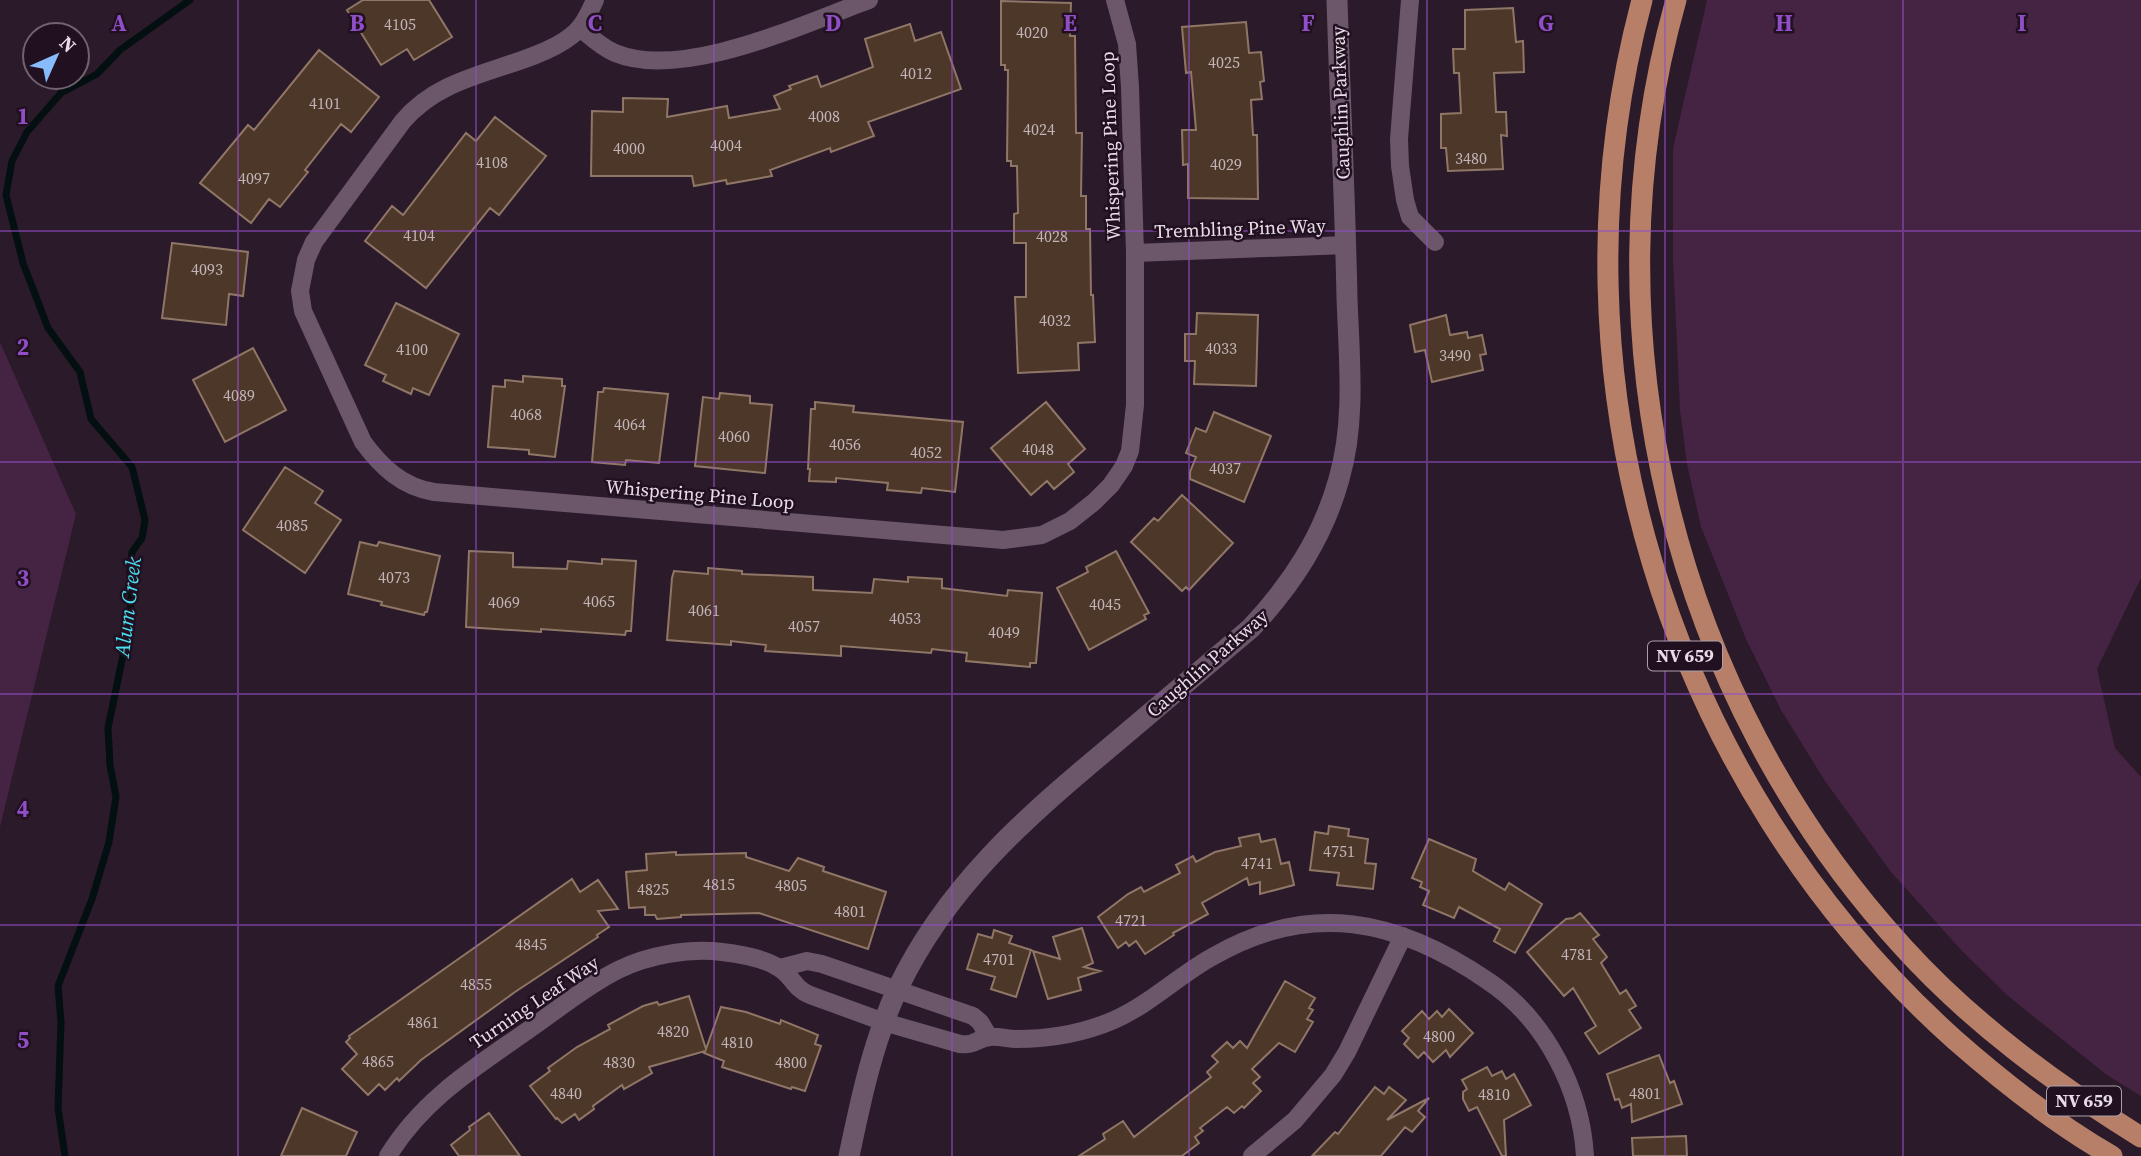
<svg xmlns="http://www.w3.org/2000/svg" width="2141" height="1156" viewBox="0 0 2141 1156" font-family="'Source Serif 4',serif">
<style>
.green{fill:#452342}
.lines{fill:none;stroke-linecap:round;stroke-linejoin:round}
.stream{stroke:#030f11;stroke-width:7}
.building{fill:#4d3729;stroke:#8f7666;stroke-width:2}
.street{stroke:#6b5769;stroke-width:18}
.secondary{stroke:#6b5769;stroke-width:21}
.primary{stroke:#b77f68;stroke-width:21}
.grid{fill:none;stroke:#914fc7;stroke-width:2;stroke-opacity:0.55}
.labels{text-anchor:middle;stroke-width:5;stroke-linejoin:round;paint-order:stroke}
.number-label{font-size:16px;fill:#c1b3b8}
.shield{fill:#211020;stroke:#ac9fab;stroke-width:2}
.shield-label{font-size:18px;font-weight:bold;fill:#e8dce7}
.street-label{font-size:19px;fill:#e8dce7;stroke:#211020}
.water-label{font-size:21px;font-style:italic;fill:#48e0f3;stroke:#211020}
.grid-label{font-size:23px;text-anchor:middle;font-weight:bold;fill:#914fc7;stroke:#211020;stroke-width:5;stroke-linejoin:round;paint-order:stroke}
</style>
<rect width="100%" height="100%" fill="#2b1a29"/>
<path class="green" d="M1707 0H2141V578L2097 669 2115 748 2141 777V1096L2107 1075 2008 996 1962 951 1891 872 1825 781 1781 710 1746 639 1701 527 1687 464 1680 410 1673 259V148Z
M0 342 76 514 0 827Z"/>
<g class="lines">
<path class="stream" d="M65 1156 58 1108 61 1022 58 986 92 899 109 842 116 797 110 765 108 728 128 631 132 591 130 570 132 552 142 538 145 520 132 467 91 419 80 372 48 328 23 263 6 195 12 161 27 132 61 93 97 74 120 50 190 0"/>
</g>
<path class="building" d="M363 0H429L452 37 414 60 407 49 381 65 347 10Z
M1001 1 1071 3 1070 36H1075L1076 133H1082L1081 196H1086V229H1090L1091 295H1093L1095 342 1078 343 1079 370 1018 373 1015 297H1026V243H1014V214L1018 213 1017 166H1011V161H1007L1008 70H1005V65H1001Z
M1513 8 1516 42 1523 41 1524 72 1494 73 1496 112H1506L1507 136 1501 135 1503 169 1448 171 1446 148H1441V114L1461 113 1459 73H1454L1453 49H1465V10Z
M1246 22 1249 53 1261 52 1264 81 1260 82 1262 99 1251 100 1253 135H1257L1258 199 1188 198V164L1183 165 1182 130H1196L1191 72 1186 73 1182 27Z
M910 24 915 41 941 32 961 89 868 122 874 136 831 152 830 148 770 170 772 176 727 184 726 180 694 186 692 176H591L592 111 623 112V98L668 99 667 117 727 106 729 118 780 109 774 96 791 89 789 86 817 76 821 87 873 67 865 39Z
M319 50 379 97 351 132 341 124 305 170 308 172 280 207 269 199 251 223 200 183 248 125 254 130Z
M495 117 546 156 499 215 490 208 426 288 365 241 392 206 403 215 466 133 476 141Z
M172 243 248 252 243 296 229 294 226 325 162 318Z
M396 303 459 334 429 395 413 388 411 394 383 381 386 375 365 365Z
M1197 313 1258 315 1256 386 1194 384 1195 361H1185V334H1196Z
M1446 315 1450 335 1467 332 1468 338 1482 335 1486 354 1480 355 1483 370 1432 382 1425 350 1415 352 1410 325Z
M253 348 286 410 225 442 193 380Z
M523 376 562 379V386H565L555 457 529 454V450L488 447 493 386 505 387V380L523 382Z
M604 388 668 394 659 463 626 460 625 465 592 462 598 392H603Z
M720 393 750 396V403L772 405 765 473 695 466 703 397 719 399Z
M815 402 854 406 853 412 963 422 955 492 922 488 921 493 887 490 888 483 836 478V482L809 481 810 469H808L811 409H815Z
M1046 402 1085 449 1068 464 1074 472 1054 489 1047 481 1031 495 991 448Z
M1214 412 1271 436 1244 502 1190 479V472L1196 457 1186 453 1196 428 1206 432Z
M285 467 323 491 315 503 341 520 305 573 243 530Z
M1182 495 1233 543 1189 590 1186 587 1182 591 1131 542 1154 518 1158 521Z
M360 542 377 546 379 542 440 556 427 612H425L424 615 381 605 382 602 348 594Z
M469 551 513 553V567L567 569 568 561 602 564V559L636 561 631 631H626L625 635 541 629V632L466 627Z
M1116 551 1149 613 1144 615 1146 619 1089 650 1057 588 1088 572 1086 567Z
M708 568 742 571V574L813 577V590L872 593 874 579 908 582V577L942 579V588L1007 596 1008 590 1042 593 1036 663H1030V667L966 661 967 653 932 649 931 653 841 646V656L765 651 766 645 731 641V645L667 640 672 578 674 571 708 574Z
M1329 826 1349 829 1348 836 1368 839 1365 863 1376 864 1373 889 1337 885 1339 873 1310 870 1315 832 1328 834Z
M1259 834 1261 842 1275 839 1281 864 1289 862 1294 885 1260 894V882L1249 885 1247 878 1202 903 1208 914 1173 933 1174 935 1145 954 1136 941 1129 946 1126 942 1118 948 1098 917 1128 894 1141 887 1144 892 1180 873 1176 865 1193 856 1196 862 1215 852 1241 846 1239 838Z
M1429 839 1476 859 1473 871 1505 890 1509 883 1542 904 1515 953 1494 941 1500 929 1459 907 1454 918 1423 905 1429 891 1420 887 1422 882 1412 878Z
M676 852V855L746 853V857L789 871 798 858 824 867 823 871 886 892 868 949 759 913 681 915V917L657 919 655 915H645V907L629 908 626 872 647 870 646 854Z
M572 879 580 892 598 880 618 909 598 911 609 927 597 935 598 937 515 992 421 1060 399 1081 397 1078 385 1090 379 1084 368 1095 342 1069 357 1054 346 1042 350 1038 349 1036Z
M1580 913 1599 935 1593 939 1607 957 1601 963 1620 994 1626 990 1636 1006 1629 1010 1641 1028 1599 1054 1585 1033 1596 1026 1573 988 1564 996 1527 952 1566 919 1573 918Z
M1082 928 1093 963 1084 967 1100 971 1078 978 1081 990 1048 999 1033 951 1060 959 1053 937Z
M994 930 1012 936 1009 943 1031 950 1016 997 991 989 995 977 967 969 978 934 992 938Z
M1285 981 1315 998 1309 1008 1313 1010 1307 1019 1313 1022 1295 1052 1279 1043 1252 1069 1260 1077 1253 1083 1261 1091 1244 1108 1242 1106 1234 1113 1227 1107 1200 1128 1203 1131 1195 1137 1199 1143 1182 1156H1079L1105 1139 1103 1134 1123 1121 1134 1137 1211 1077 1207 1072 1218 1062 1212 1056 1227 1042 1233 1048 1240 1041 1247 1048Z
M689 996 706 1049 721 1007 746 1012 780 1024 781 1020 818 1035 815 1044 821 1046 805 1091 792 1087 791 1089 722 1067 724 1061 704 1053 705 1051 649 1067 652 1073 624 1089 622 1085 593 1106 594 1109 579 1120 575 1114 562 1123 557 1118 556 1119 530 1086 550 1071 548 1068 577 1047 610 1029 608 1025 643 1006 657 1002 659 1005Z
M1449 1009 1473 1033 1450 1057 1446 1050 1433 1062 1424 1052 1418 1058 1404 1044 1409 1038 1402 1031 1422 1011 1429 1019 1437 1011 1442 1017Z
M1659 1055 1670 1083 1674 1081 1682 1104 1632 1122 1631 1104 1622 1108 1619 1099 1615 1100 1607 1074Z
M1487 1067 1492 1076 1502 1071 1506 1079 1514 1074 1531 1105 1504 1120 1506 1156H1502L1477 1107 1469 1111 1463 1099V1092L1467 1089 1462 1080Z
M1375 1087 1384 1094 1389 1087 1406 1100 1387 1120 1429 1098 1418 1111 1425 1117 1412 1132 1405 1127 1381 1156H1312L1335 1132 1338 1134Z
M302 1108 357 1132 346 1156H281Z
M489 1113 520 1156H459L451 1145 470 1130 469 1127Z
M1686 1136 1687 1156H1633L1632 1138Z"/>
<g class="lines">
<path class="street" d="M595 0C589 13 583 27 571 36 560 45 546 51 533 56 486 74 437 81 403 121L314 242 306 260 300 291 303 311 363 442C382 468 403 487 434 492L1003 540 1042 535 1070 521 1094 502 1111 485 1124 466 1130 451 1135 405V253L1130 87 1127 44 1115 0
M1410 0 1399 139 1400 166 1405 200 1410 217 1435 242
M580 28C591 37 601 47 615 53 683 81 803 24 869 0
M1135 253 1346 245
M780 968 807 961 822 964 973 1016 980 1022 989 1037
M388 1156C424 1097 479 1065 534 1026 561 1007 588 985 618 970 648 955 689 948 722 952 739 954 764 958 779 968 792 975 793 988 810 995L884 1022 960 1044C975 1046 978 1038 990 1037 998 1036 1008 1039 1016 1039 1049 1039 1084 1033 1114 1020 1150 1004 1178 976 1212 957 1310 900 1398 919 1488 981 1545 1019 1581 1089 1585 1156
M1252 1156 1295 1120 1333 1075 1347 1052 1403 936"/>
<path class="secondary" d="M849 1156C861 1099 873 1041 898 988 947 886 1024 819 1109 748 1156 708 1203 668 1251 628 1292 584 1323 537 1339 479 1356 421 1349 357 1347 298 1345 199 1340 99 1337 0"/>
<path class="primary" d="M1642 0C1542 376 1666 781 1955 1040 2004 1083 2056 1124 2112 1156
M1676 0C1583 329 1672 695 1903 947 1972 1023 2054 1083 2141 1137"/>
</g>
<path class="grid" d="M238 0V1156M476 0V1156M714 0V1156M952 0V1156M1189 0V1156M1427 0V1156M1665 0V1156M1903 0V1156M0 231H2141M0 462H2141M0 694H2141M0 925H2141"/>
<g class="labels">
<g class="number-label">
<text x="400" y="30">4105</text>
<text x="1032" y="38">4020</text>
<text x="1224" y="68">4025</text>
<text x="916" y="79">4012</text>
<text x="325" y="109">4101</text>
<text x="824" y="122">4008</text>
<text x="1039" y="135">4024</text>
<text x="726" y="151">4004</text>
<text x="629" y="154">4000</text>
<text x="1471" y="164">3480</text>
<text x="492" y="168">4108</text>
<text x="1226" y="170">4029</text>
<text x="254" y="184">4097</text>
<text x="419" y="241">4104</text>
<text x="1052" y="242">4028</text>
<text x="207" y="275">4093</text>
<text x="1055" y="326">4032</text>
<text x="1221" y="354">4033</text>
<text x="412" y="355">4100</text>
<text x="1455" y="361">3490</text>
<text x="239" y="401">4089</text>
<text x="526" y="420">4068</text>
<text x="630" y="430">4064</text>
<text x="734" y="442">4060</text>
<text x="845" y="450">4056</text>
<text x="1038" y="455">4048</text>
<text x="926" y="458">4052</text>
<text x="1225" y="474">4037</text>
<text x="292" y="531">4085</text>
<text x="394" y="583">4073</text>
<text x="599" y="607">4065</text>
<text x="504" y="608">4069</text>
<text x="1105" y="610">4045</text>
<text x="704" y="616">4061</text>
<text x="905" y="624">4053</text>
<text x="804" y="632">4057</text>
<text x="1004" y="638">4049</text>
<text x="1339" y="857">4751</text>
<text x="1257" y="869">4741</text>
<text x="719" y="890">4815</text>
<text x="791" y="891">4805</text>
<text x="653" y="895">4825</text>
<text x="850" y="917">4801</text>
<text x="1131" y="926">4721</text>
<text x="531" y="950">4845</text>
<text x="1577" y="960">4781</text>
<text x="999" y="965">4701</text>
<text x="476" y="990">4855</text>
<text x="423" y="1028">4861</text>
<text x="673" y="1037">4820</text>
<text x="1439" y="1042">4800</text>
<text x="737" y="1048">4810</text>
<text x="378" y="1067">4865</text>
<text x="619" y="1068">4830</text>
<text x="791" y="1068">4800</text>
<text x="566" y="1099">4840</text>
<text x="1645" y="1099">4801</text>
<text x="1494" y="1100">4810</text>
</g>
<g class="shield">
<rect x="1648" y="641.5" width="74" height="29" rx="5"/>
<rect x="2047" y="1086.5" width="74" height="29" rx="5"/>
</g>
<g class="shield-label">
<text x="1685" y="662">NV 659</text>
<text x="2084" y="1107">NV 659</text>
</g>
<g class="street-label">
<text transform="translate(1340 103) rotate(-92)" y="7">Caughlin Parkway</text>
<text transform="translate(1110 146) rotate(-92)" y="7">Whispering Pine Loop</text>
<text transform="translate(1240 228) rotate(-2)" y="7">Trembling Pine Way</text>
<text transform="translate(700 494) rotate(5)" y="7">Whispering Pine Loop</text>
<text transform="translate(1207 663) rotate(-41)" y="7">Caughlin Parkway</text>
<text transform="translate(534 1002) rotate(-34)" y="7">Turning Leaf Way</text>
</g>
<g class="water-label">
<text transform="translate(128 607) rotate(-83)" y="7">Alum Creek</text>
</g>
</g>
<g class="grid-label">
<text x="119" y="31">A</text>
<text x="357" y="31">B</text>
<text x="595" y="31">C</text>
<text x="833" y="31">D</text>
<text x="1070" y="31">E</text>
<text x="1308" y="31">F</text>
<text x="1546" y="31">G</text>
<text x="1784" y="31">H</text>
<text x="2022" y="31">I</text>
<text x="23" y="124">1</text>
<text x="23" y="355">2</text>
<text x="23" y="586">3</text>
<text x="23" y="817">4</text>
<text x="23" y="1048">5</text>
</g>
<g transform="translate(56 56) rotate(45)"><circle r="33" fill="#211020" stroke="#716270" stroke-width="2"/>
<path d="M0-5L12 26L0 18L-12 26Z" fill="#88bbfc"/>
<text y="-10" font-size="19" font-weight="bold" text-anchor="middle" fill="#e8dce7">N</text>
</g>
</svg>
